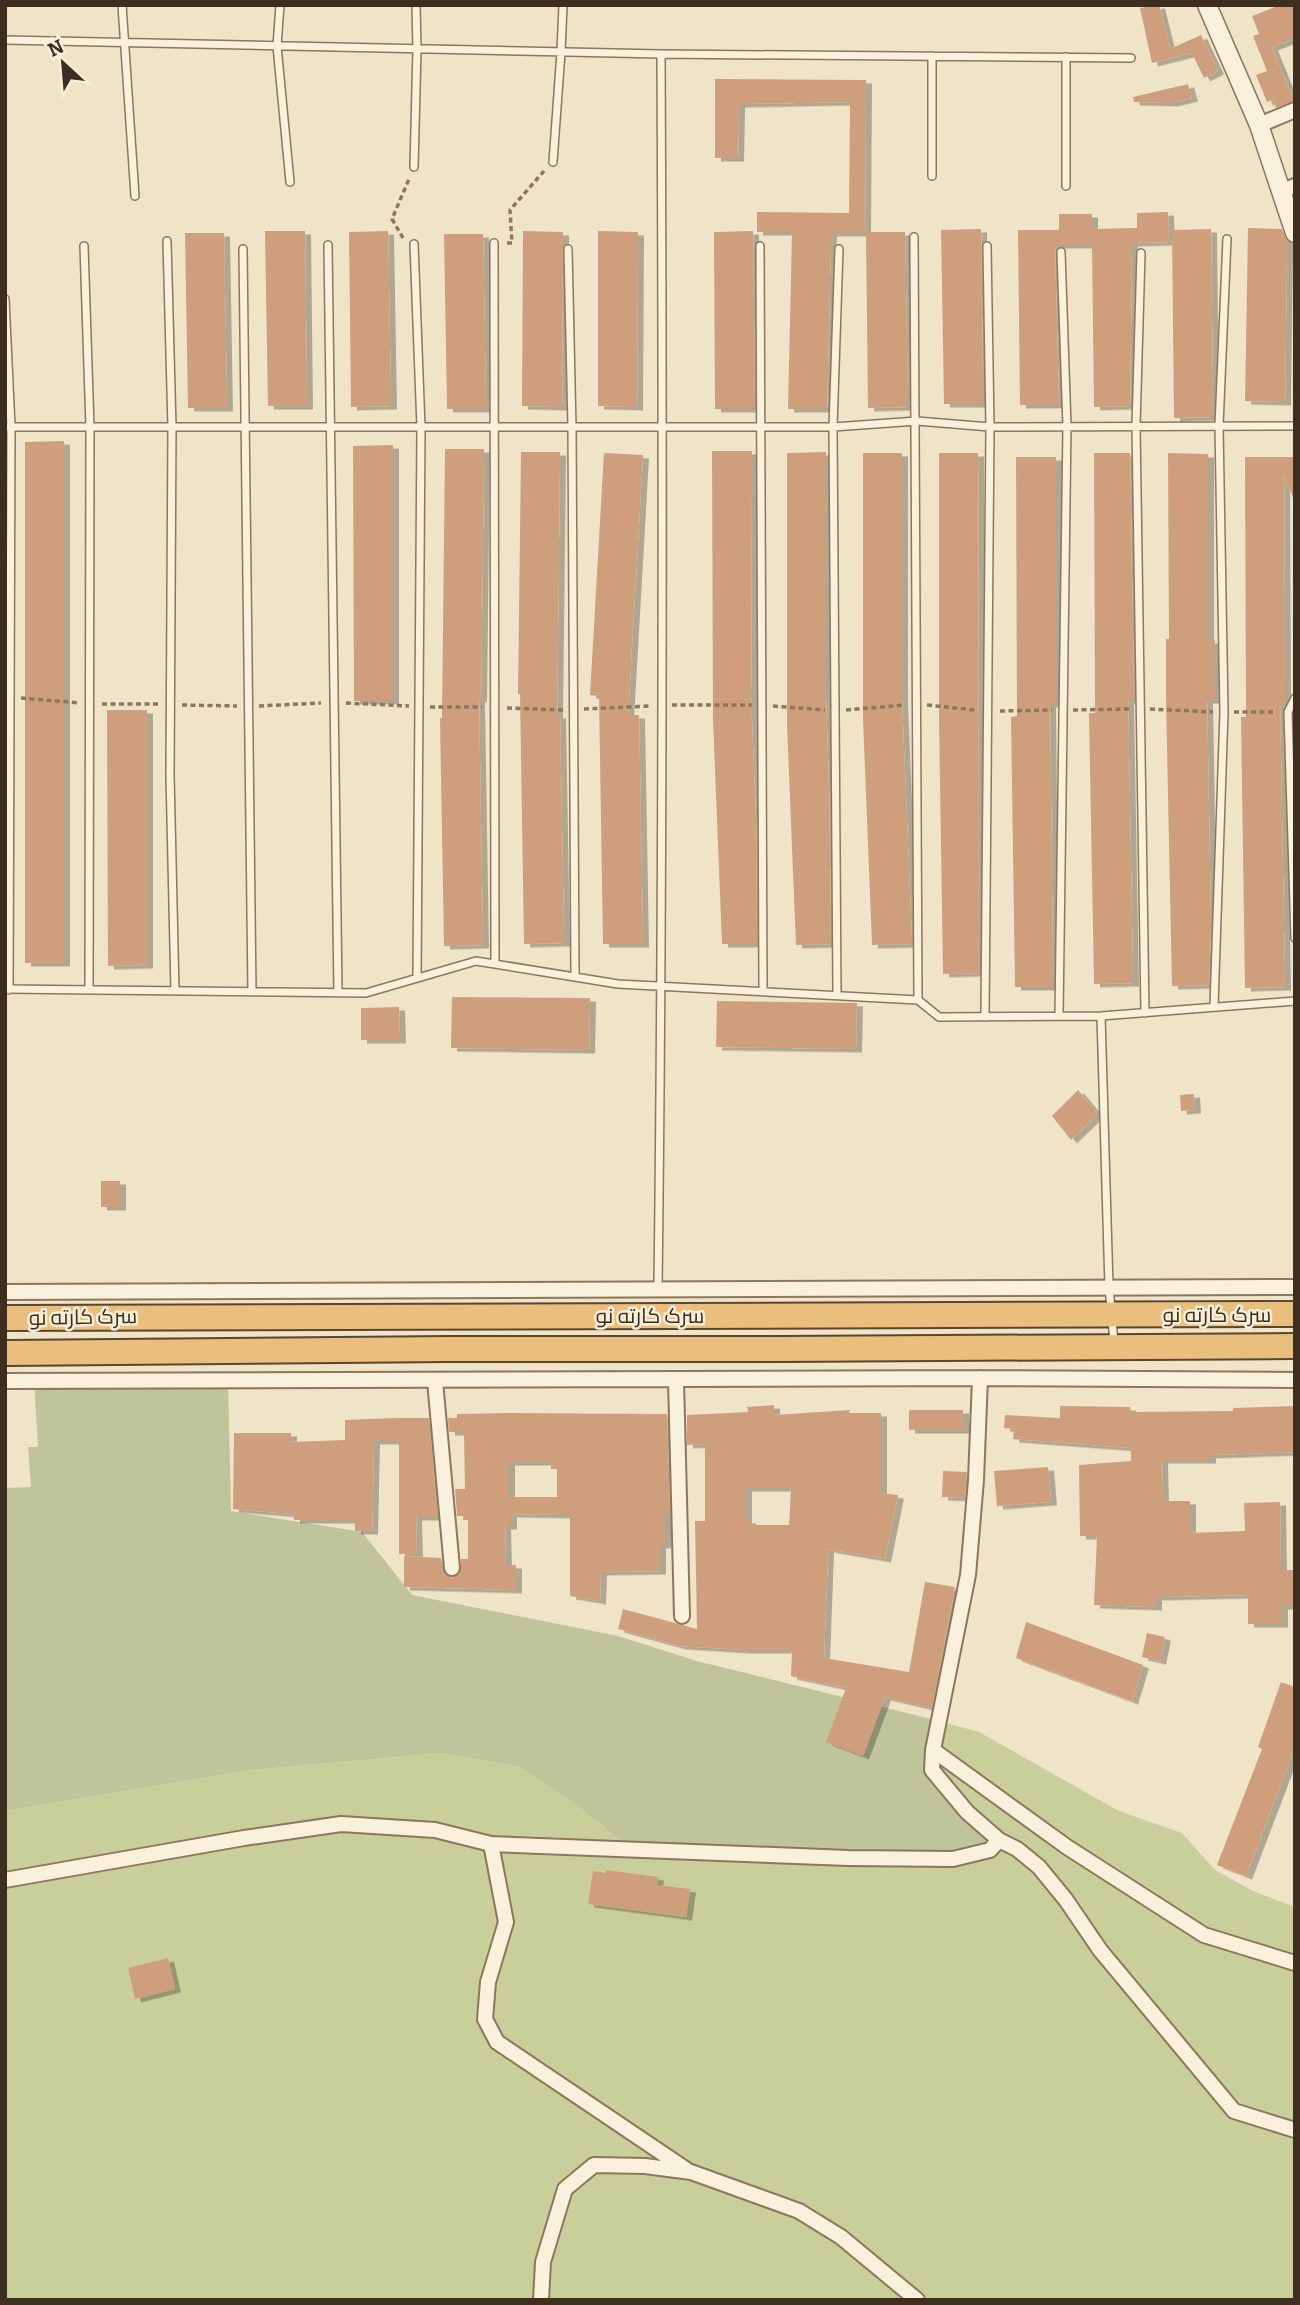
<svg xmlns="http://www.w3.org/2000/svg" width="1300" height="2305" viewBox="0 0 1300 2305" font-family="Bitter,Cairo,serif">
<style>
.green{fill:#c9cf9b}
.cemetery{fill:#bfc49a}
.building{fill:#cf9f7d;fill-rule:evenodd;filter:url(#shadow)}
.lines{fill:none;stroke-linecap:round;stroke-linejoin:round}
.service-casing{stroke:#8d765c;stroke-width:10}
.minor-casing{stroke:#8d765c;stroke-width:18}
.tertiary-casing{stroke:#8d765c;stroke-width:21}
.trunk-casing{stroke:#5b4430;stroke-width:28}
.path{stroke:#8d765c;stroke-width:3.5;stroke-dasharray:5 3.5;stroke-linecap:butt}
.service{stroke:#faf1dc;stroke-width:7}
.minor{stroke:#faf1dc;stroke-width:14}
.tertiary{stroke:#faf1dc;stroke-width:18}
.trunk{stroke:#eabe7c;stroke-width:24}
.labels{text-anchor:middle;stroke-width:5;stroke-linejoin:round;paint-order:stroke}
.street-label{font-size:21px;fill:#3d2e20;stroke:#f7eed8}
</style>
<defs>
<filter id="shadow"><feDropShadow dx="6" dy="3.5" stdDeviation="0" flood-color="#0004"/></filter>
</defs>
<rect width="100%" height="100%" fill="#f0e4c8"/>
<path class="green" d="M939 1721 979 1732 1119 1811 1182 1833 1215 1870 1253 1891 1295 1907V2300H5V1811L251 1770 442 1753 519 1767 583 1810 623 1843 932 1770Z"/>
<path class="cemetery" d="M228 1379 231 1511 362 1532 412 1595 618 1636 697 1661 939 1721 932 1770 999 1840 953 1859 623 1843 583 1810 519 1767 442 1753 251 1770 5 1811V1488L31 1487 28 1447H38L34 1381Z"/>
<path class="building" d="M1159 5 1170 49 1201 35 1218 71 1204 78 1192 53 1152 63 1140 8Z
M1280 5H1295V38L1272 47 1291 94 1295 92V101L1276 108 1273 99 1267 102 1256 75 1267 71 1253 36 1259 34 1252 16Z
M715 79 866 80 865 233H831L827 409H788L792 232H757V212L849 213 850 102 739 104 738 158H715Z
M1188 84 1192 98 1172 103 1134 102 1133 97Z
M1168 212 1169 242 1132 243 1130 406 1094 407 1092 245H1057L1055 252 1059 405H1020L1018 230H1059V214H1092V229L1137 228V213Z
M1248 228 1282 229 1287 241 1285 402 1245 401Z
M981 229 983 404H944L941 230Z
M1211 229 1213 417 1174 418 1172 230Z
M265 231H305L307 406H268Z
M388 231 391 406 351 407 349 232Z
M523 231 563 232 562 407 522 406Z
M598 231 638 232 637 407 598 406Z
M753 231 755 409H715L714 232Z
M866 232H905L908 407 868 408Z
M185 233H224L227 408H188Z
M444 234H483L486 409H447Z
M64 441V963H25V442Z
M393 445V701H354L353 446Z
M445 449H484L481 699H479L483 945 444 946 440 718H442Z
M712 451H752L751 697 756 821 757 944H722L713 719Z
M521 452H560L557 715H560L564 943 524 944 520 694H518Z
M826 452V699L829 789 831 944 796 945 787 725V453Z
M604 453 643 455 628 715H639L643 944H603L599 696 590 695Z
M863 453H902V700L912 944 872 945 863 719Z
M939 453H978L979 973 943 974 939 717Z
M1094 453H1130L1134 700H1128L1133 983 1094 984 1089 713H1095Z
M1168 453 1208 454V640H1215V700H1207L1211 924 1209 985 1172 986 1166 700V639H1169Z
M1016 457H1056V704H1050L1053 987H1015L1011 717 1017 716Z
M1245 457H1295V498H1293L1284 475 1285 704H1280L1285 987 1245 988 1241 717H1246Z
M107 710H147V965L108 966Z
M452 997 590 998 589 1050 451 1048Z
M717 1001 857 1003 856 1049 716 1047Z
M399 1007 400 1040H361V1008Z
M1078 1090 1098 1114 1071 1140 1052 1116Z
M1194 1094 1195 1110 1181 1111 1180 1095Z
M101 1181H120V1207H101Z
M774 1405V1415L850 1410 849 1413H881V1493L898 1495 885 1559 828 1549 824 1658 909 1672 925 1582 955 1587 932 1708 885 1697 863 1756 826 1742 846 1688 791 1676 792 1650H745L680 1646 618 1629 623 1609 697 1629 695 1521H705V1444L687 1445V1415L748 1412 747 1407ZM746 1488H791L789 1525H750V1520H746Z
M1060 1406 1130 1407 1131 1412 1233 1411V1408L1295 1406V1452L1210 1455V1460H1162L1163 1501H1190V1533L1245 1531 1244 1503 1280 1502 1281 1570H1295V1606H1282V1624H1248V1595L1156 1597V1607L1094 1605 1097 1536H1080L1079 1465 1131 1461V1448L1013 1439 1014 1429 1004 1428 1005 1415 1060 1418Z
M909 1410H963V1430H909Z
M506 1413 667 1414 670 1513H665V1545H660V1571L601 1572 600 1601 570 1596V1515L511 1514V1526H505L506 1565H516V1590L404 1587V1556L441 1558 444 1573 452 1578 460 1573 461 1559H468V1520H463L464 1516H457L455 1489H465L464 1432H449L448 1418H457V1414ZM509 1462H551V1469H557V1497H509Z
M394 1418H429L438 1517H416L417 1554H399V1441H374L372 1531H355V1520H294V1514L233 1509 234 1433H291V1442L345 1440V1420Z
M1048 1467 1051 1502 997 1506 994 1471Z
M943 1471 967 1472 965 1498 942 1497Z
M1026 1622 1143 1665 1132 1701 1016 1658Z
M1147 1633 1165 1637 1160 1661 1142 1657Z
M1281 1682 1295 1687V1744L1288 1766 1246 1876 1217 1865 1262 1749 1258 1747Z
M606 1870 658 1877 657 1885 690 1889 686 1917 588 1904 593 1871 606 1873Z
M168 1958 175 1989 135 1999 128 1968Z"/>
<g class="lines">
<defs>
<path id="service" d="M122 5 135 196
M280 5 277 46 290 182
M5 40 661 54 1131 58
M1066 57V186
M553 162 561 52 563 5
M414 167 417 49 416 5
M932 176V56
M914 237 918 1000
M167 241 172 427 170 775 175 991
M494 243 495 964
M414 244 421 427 417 978
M328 245 338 993
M84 246 90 427 89 990
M760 246 763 990
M243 249 252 992
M568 249 572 427 575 977
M1141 253 1136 426 1145 1013
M5 299 11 427 9 990
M5 427H833L917 421 990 427 1295 426
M1295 698 1288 712 1295 938
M5 989 366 993 476 961 618 984 918 1000 939 1017 1101 1016 1295 1001
M837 994 833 427 839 249
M1214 1006 1224 712 1219 426 1227 239
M1059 1016 1067 426 1061 252
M1101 1016 1109 1287 1114 1342
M985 1017 990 427 987 246
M658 1289C663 877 663 466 661 54"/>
<path id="minor" d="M1259 125 1295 110
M1281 191 1295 186
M5 1292 1295 1287
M980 1378 976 1480 968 1575 933 1750 932 1770 967 1812 999 1840 1017 1849 1039 1867 1066 1900 1100 1950 1234 2111 1295 2130
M676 1380 682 1616
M5 1381 980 1378 1295 1380
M435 1381 452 1568
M933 1750 1067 1847 1204 1935 1295 1963
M491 1844 506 1922 488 1982 485 2019 497 2042 687 2170
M5 1880 244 1838 341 1824 435 1830 491 1844 848 1858 953 1859 990 1850 999 1840
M541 2300 543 2262 565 2189 594 2165 645 2166 691 2172 799 2211 841 2237 917 2300"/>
<path id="tertiary" d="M1207 5 1259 125 1295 233"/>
<path id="trunk" d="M5 1318 1295 1314
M5 1353 449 1349H780L1295 1346"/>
</defs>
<use href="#service" class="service-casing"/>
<use href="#minor" class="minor-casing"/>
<use href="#tertiary" class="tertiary-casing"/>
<use href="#trunk" class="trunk-casing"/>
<path class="path" d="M403 238 392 219 409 179
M507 243H512L510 210 544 171
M21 698 80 703
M346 703 409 706
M102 704H160
M182 705 237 706
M672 705H752
M927 705 975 710
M259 706 321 703
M773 706 825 710
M430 707H482
M507 708 563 710
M584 709 650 706
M1150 709 1213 712
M846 710 905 705
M1073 710 1129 709
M1000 711 1052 710
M1234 712H1276"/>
<use href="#service" class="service"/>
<use href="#minor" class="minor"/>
<use href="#tertiary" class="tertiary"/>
<use href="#trunk" class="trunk"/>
</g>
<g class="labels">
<g class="street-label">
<text x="1217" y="1322">سرک کارته نو</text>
<text x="650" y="1323">سرک کارته نو</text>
<text transform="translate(83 1317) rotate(-1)" y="7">سرک کارته نو</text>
</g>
</g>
<rect width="1300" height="2305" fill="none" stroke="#3d2e20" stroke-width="14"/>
<g transform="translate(63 63) rotate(334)" stroke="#f7eed8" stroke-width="5" paint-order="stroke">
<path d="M0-5L12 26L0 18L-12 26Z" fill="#3d2e20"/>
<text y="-10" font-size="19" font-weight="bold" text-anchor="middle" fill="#3d2e20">N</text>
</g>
</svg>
